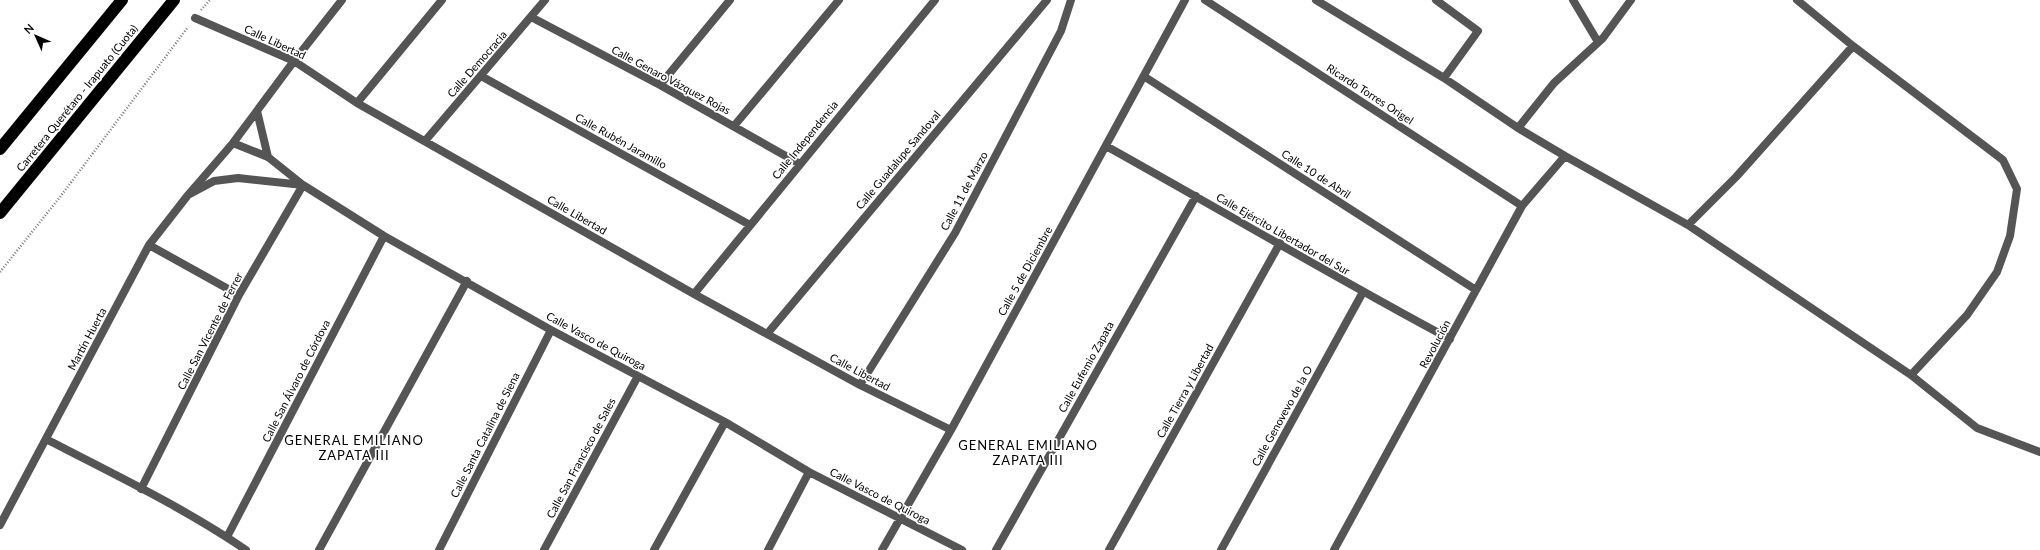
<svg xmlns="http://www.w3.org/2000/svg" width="2040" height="550" viewBox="0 0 2040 550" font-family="Lato,sans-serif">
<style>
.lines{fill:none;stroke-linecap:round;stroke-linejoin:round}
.path{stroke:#777;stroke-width:2.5;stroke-dasharray:1 2;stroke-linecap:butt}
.street{stroke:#555;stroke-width:8}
.highway{stroke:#000;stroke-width:12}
.labels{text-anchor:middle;stroke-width:3.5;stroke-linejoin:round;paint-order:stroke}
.street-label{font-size:11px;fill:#000;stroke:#fff}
.quarter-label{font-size:13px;letter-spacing:1px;fill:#000;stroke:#fff}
</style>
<rect width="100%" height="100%" fill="#fff"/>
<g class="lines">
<path class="path" d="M201 10 210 0
M0 272 60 197 188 27"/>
<path class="street" d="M1205 0 1522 206
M1316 0 1444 78 1518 128 1565 156 1688 225 1911 375
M1436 0 1478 31 1444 78
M1573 0 1598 42
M1797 0 1853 46
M531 17 660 85 800 164
M195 18 294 61 357 103 694 294 860 385 951 430
M481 76 750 225
M1145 77 1476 290
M660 85 730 0
M357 103 442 0
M257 111 268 157
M734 126 839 0
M1518 128 1554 83 1603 38 1631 0
M425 141 545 0
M233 143 268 157 303 185
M1106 146C1221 210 1334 277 1450 339
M188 195 214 181 238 178 303 185 384 236 551 330 725 422 809 472 962 550
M1688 225 1736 177 1853 46 2003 160 2017 189 2010 236 1997 272 1967 315 1911 375 1977 428 2040 452
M149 245 239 295
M694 294 935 0
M767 334 1047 0
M860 385 955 233 1061 31 1071 0
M46 439C113 474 183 507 246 550
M141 489 239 295 303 185
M0 525 149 245 188 195 233 143 294 61 342 0
M227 537 384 236
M319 550 467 281
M439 550 551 330
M544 550 638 376
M654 550 725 422
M768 550 809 472
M882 550 951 430 1185 0
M996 550 1196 196
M1109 550 1280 243
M1221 550 1363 292
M1334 550 1522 206 1565 156"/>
<path class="highway" d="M0 149 122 0
M0 213 174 0"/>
</g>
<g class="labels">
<g class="street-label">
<text transform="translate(275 42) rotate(25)" y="4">Calle Libertad</text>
<text transform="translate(477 64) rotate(-49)" y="4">Calle Democracia</text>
<text transform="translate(671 80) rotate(28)" y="4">Calle Genaro Vázquez Rojas</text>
<text transform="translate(1370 94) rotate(33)" y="4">Ricardo Torres Origel</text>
<text transform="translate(77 98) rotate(-51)" y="4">Carretera Querétaro - Irapuato (Cuota)</text>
<text transform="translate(805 140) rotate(-51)" y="4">Calle Independencia</text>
<text transform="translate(621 141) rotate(29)" y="4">Calle Rubén Jaramillo</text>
<text transform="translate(898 160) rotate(-50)" y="4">Calle Guadalupe Sandoval</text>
<text transform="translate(1316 174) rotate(33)" y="4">Calle 10 de Abril</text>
<text transform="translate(964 191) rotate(-62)" y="4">Calle 11 de Marzo</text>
<text transform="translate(577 215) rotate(30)" y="4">Calle Libertad</text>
<text transform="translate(1283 234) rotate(30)" y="4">Calle Ejército Libertador del Sur</text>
<text transform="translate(1025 271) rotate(-61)" y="4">Calle 5 de Diciembre</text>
<text transform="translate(210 331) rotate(-63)" y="4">Calle San Vicente de Ferrer</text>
<text transform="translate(87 339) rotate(-62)" y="4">Martín Huerta</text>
<text transform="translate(596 341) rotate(28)" y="4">Calle Vasco de Quiroga</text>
<text transform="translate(1435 344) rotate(-62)" y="4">Revolución</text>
<text transform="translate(1086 367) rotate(-61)" y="4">Calle Eufemio Zapata</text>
<text transform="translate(860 372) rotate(28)" y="4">Calle Libertad</text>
<text transform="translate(296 381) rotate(-63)" y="4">Calle San Álvaro de Córdova</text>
<text transform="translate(1185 391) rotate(-61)" y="4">Calle Tierra y Libertad</text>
<text transform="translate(1282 416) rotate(-61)" y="4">Calle Genovevo de la O</text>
<text transform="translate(485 435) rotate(-63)" y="4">Calle Santa Catalina de Siena</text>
<text transform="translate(581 458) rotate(-62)" y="4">Calle San Francisco de Sales</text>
<text transform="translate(880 496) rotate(27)" y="4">Calle Vasco de Quiroga</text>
</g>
<g class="quarter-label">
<text x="354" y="445">GENERAL EMILIANO<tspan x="354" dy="15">ZAPATA III</tspan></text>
<text x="1028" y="450">GENERAL EMILIANO<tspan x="1028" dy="15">ZAPATA III</tspan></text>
</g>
</g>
<g transform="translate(36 36) rotate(315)" stroke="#ffffff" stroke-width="3" paint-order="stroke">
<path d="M0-3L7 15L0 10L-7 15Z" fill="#000000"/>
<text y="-6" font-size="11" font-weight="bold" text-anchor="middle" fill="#000000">N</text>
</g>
</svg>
